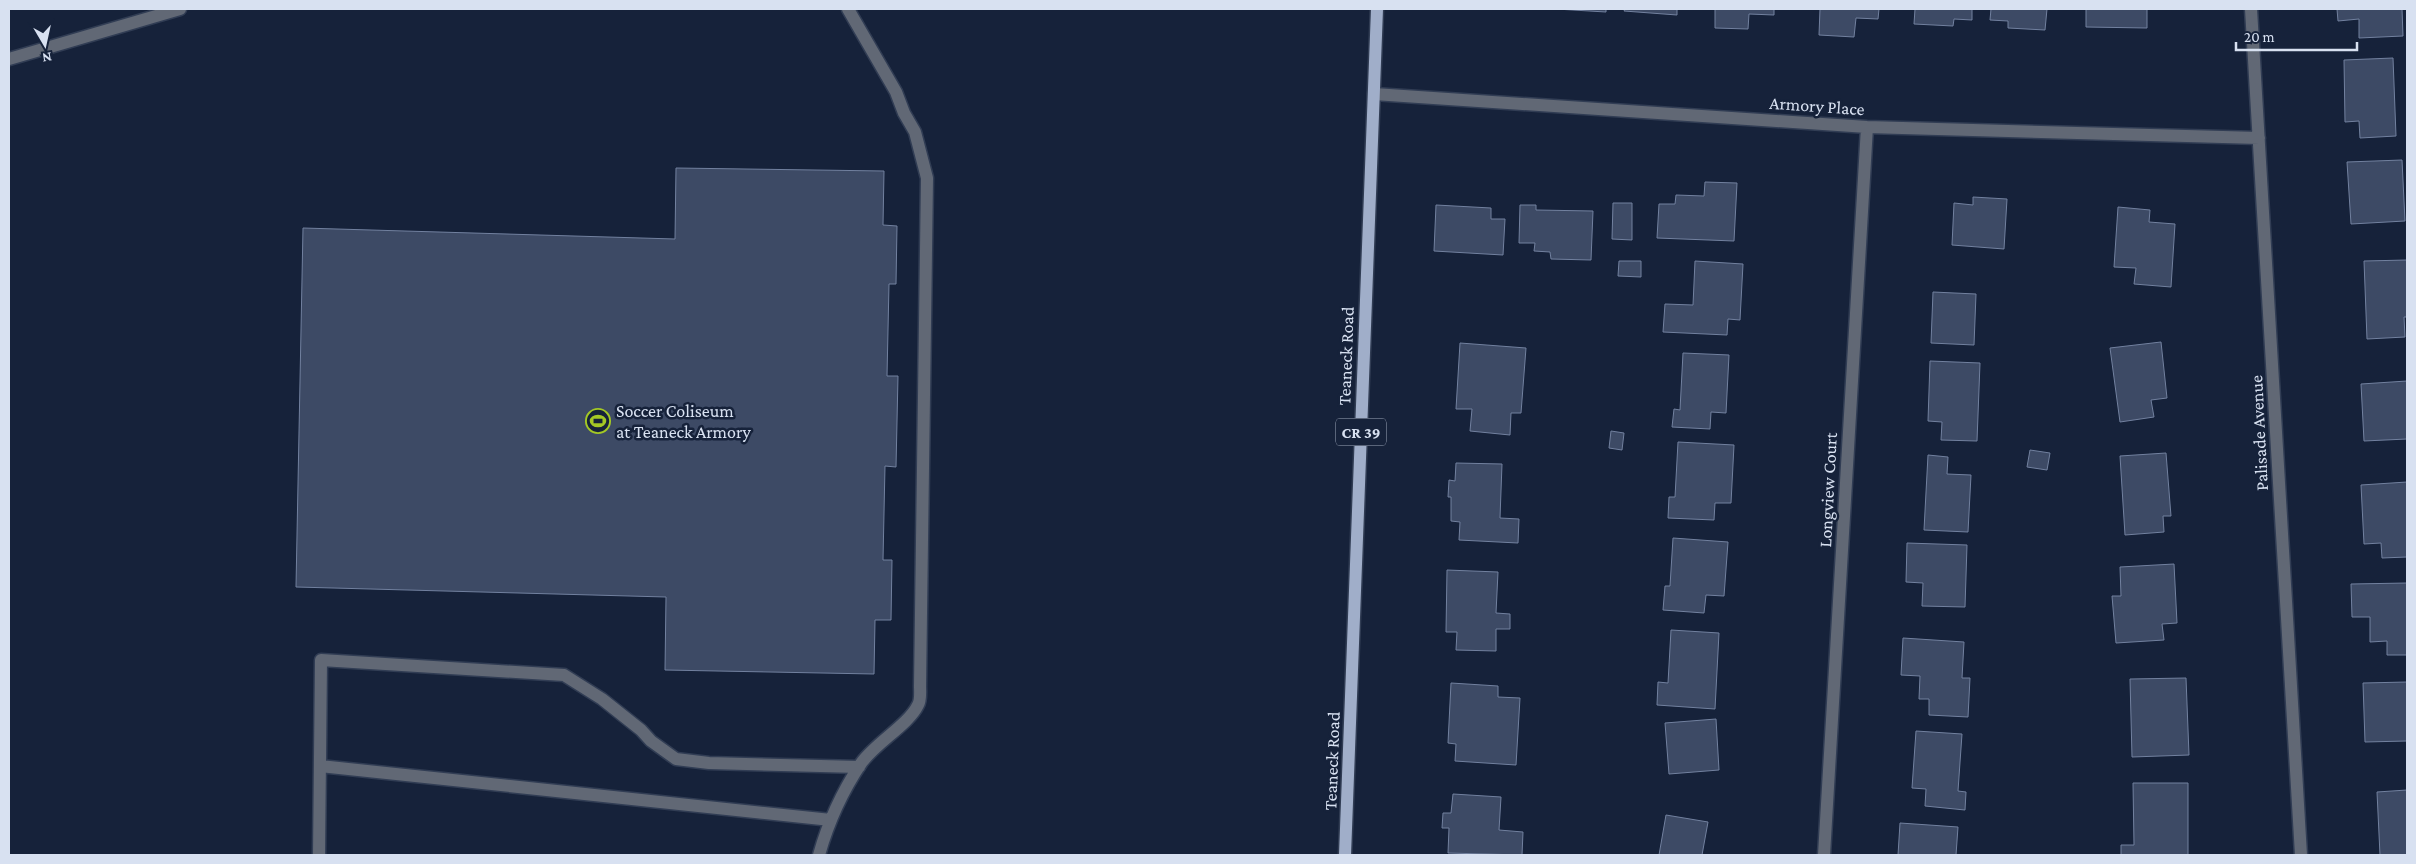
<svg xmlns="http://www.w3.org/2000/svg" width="2416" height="864" viewBox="0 0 2416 864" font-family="'Crimson Pro',serif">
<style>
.building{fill:#3d4a65;stroke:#72819f}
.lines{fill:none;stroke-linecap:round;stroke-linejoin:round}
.minor-casing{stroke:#313d54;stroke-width:15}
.major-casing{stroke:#313d54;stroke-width:15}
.minor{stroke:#616875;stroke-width:12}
.major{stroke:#a0aec9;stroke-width:12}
.labels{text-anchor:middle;stroke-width:5;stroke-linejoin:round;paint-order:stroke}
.shield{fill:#16223a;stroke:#9ea8ba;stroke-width:1}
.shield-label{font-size:16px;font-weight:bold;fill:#d8e1f1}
.street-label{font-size:18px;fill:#d8e1f1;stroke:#16223a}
.poi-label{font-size:18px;fill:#d8e1f1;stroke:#16223a;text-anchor:start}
</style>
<rect width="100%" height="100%" fill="#16223a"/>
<path class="building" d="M1556 9H1606V12Z
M1625 9H1677V15L1624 11Z
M1715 9H1774V15L1749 14 1748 29 1715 28Z
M1820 9H1879L1878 19 1856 18 1854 37 1819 35Z
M1915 9H1972V20L1954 19 1953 26 1914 24Z
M1991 9H2047L2045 30 2008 28V21L1990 20Z
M2086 9H2147V28L2086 27Z
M2337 9H2402L2403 36 2359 38V19L2338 21Z
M2393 58 2396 136 2360 138 2359 121 2345 122 2344 60Z
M2402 160 2405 221 2351 224 2347 162Z
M676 168 884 171 883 225 897 226 896 284H889L887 376H898L896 467 885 466 883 560H892L891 620H875L874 674 665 670 666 597 296 587 303 228 675 239Z
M1705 182 1737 183 1734 241 1657 238 1659 204H1675L1676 195 1704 196Z
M1973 197 2007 199 2004 249 1952 245 1954 203 1973 205Z
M1613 203H1632V240L1612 239Z
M1436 205 1491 208V219H1505L1503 255 1434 251Z
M1520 205H1536V210L1593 211 1591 260 1551 259 1550 252 1534 251 1535 243H1519Z
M2118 207 2150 210 2149 222 2175 224 2171 287 2134 284 2136 268 2114 267Z
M2407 260V317H2404L2405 337 2367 339 2364 261Z
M1619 261H1641V277L1618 276Z
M1695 261 1743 264 1740 320 1728 319 1727 335 1663 332 1665 304 1693 305Z
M1933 292 1976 294 1974 345 1931 343Z
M2161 342 2167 398 2151 400 2154 417 2120 422 2110 348Z
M1460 343 1526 348 1521 413H1511L1510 435 1470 431 1472 409H1456Z
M1683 353 1729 355 1726 413 1711 412 1710 429 1672 427 1674 409 1680 410Z
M1930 361 1980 363 1977 441 1941 440 1942 422 1928 421Z
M2407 381V439L2364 441 2361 384Z
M1611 431 1624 433 1622 450 1609 448Z
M1678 442 1734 445 1731 503H1715L1714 520 1668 518 1669 497H1675Z
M2030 450 2050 453 2047 470 2027 467Z
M2166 453 2171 516H2163L2164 532 2125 535 2120 456Z
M1928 455 1948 457 1947 474 1971 475 1968 532 1924 530Z
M1456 463 1502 464 1500 518 1519 519 1518 543 1459 540 1460 522 1451 521V497H1448L1449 480 1455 481Z
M2407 482V557L2382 558 2381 543 2364 544 2361 485Z
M1673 538 1728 542 1724 596 1706 595 1704 613 1663 610 1665 586H1670Z
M1907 543 1967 545 1965 607 1922 606 1923 583 1906 582Z
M2174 564 2177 623 2162 624 2164 640 2116 643 2112 596H2121L2120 567Z
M1447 570 1498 572 1496 613 1510 614V629H1496V651L1456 650 1457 632H1446Z
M2407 583V655H2387V641L2370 642V617H2352L2351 584Z
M1671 630 1719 633 1715 709 1657 705 1658 682 1668 683Z
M1903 638 1964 642 1962 678H1970L1968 717 1929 715V699H1919L1920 676 1901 675Z
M2186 678 2189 755 2132 757 2130 679Z
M2407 682V741L2365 742 2363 683Z
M1451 683 1498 686V697L1520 698 1516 765 1455 761 1456 744 1448 743Z
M1716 719 1719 770 1669 774 1665 723Z
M1916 731 1962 734 1958 791 1966 792 1965 810 1925 806 1926 789 1912 788Z
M2133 783H2188V855H2121V845H2134Z
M2407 790V855H2380L2377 792Z
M1453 794 1501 797 1499 830 1523 832 1522 855 1448 853 1449 828H1442L1443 813H1451Z
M1666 815 1708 822 1702 855H1659Z
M1900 823 1958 827 1956 855H1898Z"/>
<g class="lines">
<defs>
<path id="minor" d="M2251 9 2301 855
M9 59 180 9
M1374 94 1867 127 2259 138
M320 766 831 820
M319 855 321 660 564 675 602 699 641 730 651 741 676 759 709 763 859 767
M819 855C828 823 843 790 862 762 877 742 909 724 918 705 921 700 920 692 920 686L927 178 915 132 904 113 896 92 848 9
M1824 855 1867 127"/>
<path id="major" d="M1345 855 1377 9"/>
</defs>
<use href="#minor" class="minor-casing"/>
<use href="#major" class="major-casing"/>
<use href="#minor" class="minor"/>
<use href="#major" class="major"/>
</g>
<defs>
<symbol id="stadium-ring" viewBox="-11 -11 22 22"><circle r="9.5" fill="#16223a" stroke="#a4c825" stroke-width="1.5"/><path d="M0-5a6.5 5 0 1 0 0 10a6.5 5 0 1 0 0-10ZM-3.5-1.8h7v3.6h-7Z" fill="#a4c825"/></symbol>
</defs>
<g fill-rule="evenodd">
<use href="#stadium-ring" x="584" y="407" width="28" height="28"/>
</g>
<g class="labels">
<rect class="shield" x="1336" y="418.5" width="50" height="27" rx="4"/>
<g class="shield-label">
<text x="1361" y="438">CR 39</text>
</g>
<g class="street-label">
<text transform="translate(1817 106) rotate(4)" y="6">Armory Place</text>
<text transform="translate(1346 356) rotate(-88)" y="6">Teaneck Road</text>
<text transform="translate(2259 433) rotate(-93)" y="6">Palisade Avenue</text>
<text transform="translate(1828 490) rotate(-87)" y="6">Longview Court</text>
<text transform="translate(1332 761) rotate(-88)" y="6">Teaneck Road</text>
</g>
<g class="poi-label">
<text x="616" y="417">Soccer Coliseum<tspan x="616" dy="21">at Teaneck Armory</tspan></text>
</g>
</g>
<rect width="2416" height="864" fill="none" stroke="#d8e1f1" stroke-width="20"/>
<g transform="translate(45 45) rotate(171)" stroke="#16223a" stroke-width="4" paint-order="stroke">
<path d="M0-4L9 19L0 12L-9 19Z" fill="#d8e1f1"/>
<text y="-8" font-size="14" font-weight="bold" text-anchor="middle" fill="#d8e1f1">N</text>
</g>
<path d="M2236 42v8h121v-8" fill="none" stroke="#d8e1f1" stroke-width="2.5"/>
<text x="2244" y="42" font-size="15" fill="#d8e1f1" stroke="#16223a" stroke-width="4" paint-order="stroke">20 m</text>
</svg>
